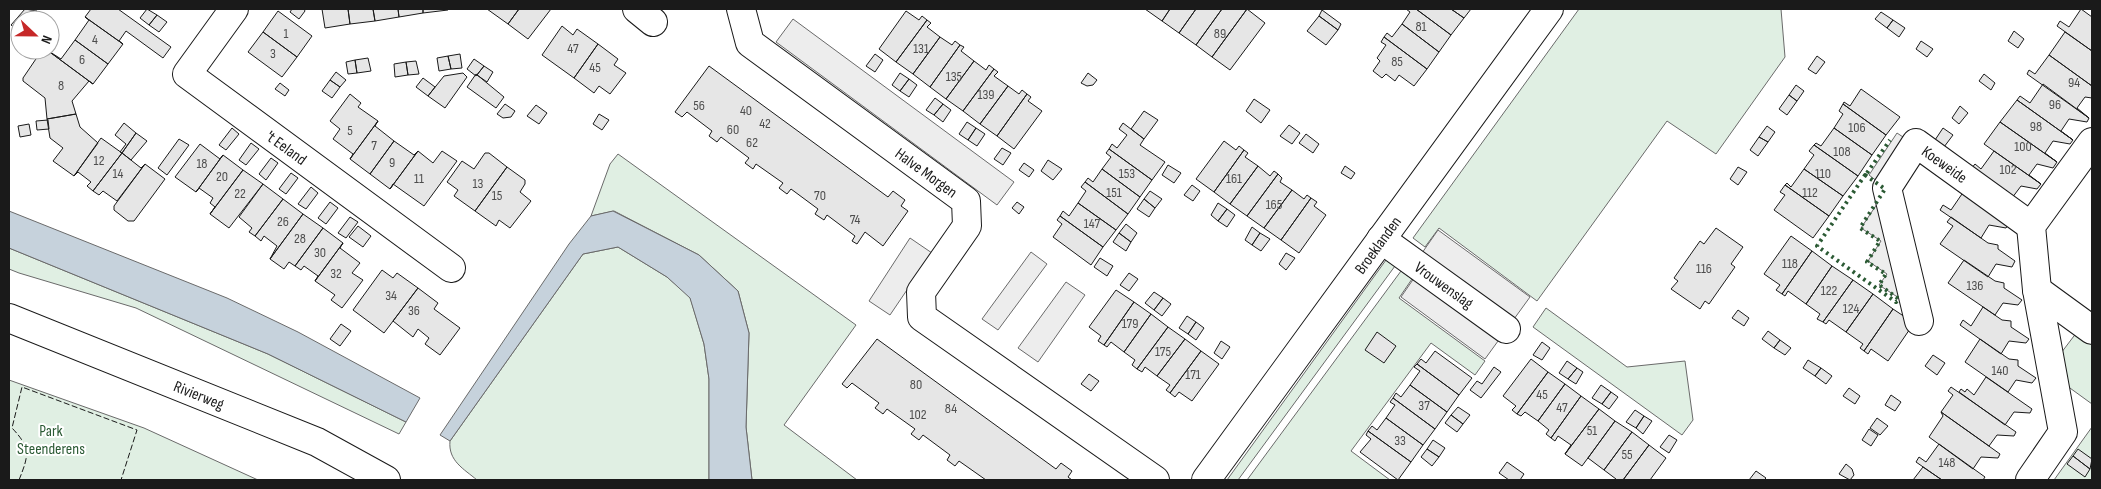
<svg xmlns="http://www.w3.org/2000/svg" width="2101" height="489" viewBox="0 0 2101 489" font-family="'Sofia Sans Condensed',sans-serif">
<style>
.green{fill:#e0efe3;stroke:#6a6a6a}
.parking{fill:#ededed;stroke:#6a6a6a}
.water{fill:#c6d2dc;stroke:#6a6a6a}
.building{fill:#e6e6e6;stroke:#1a1a1a}
.lines{fill:none;stroke-linecap:round;stroke-linejoin:round}
.street-casing{stroke:#1a1a1a;stroke-width:30}
.secondary-casing{stroke:#1a1a1a;stroke-width:30}
.street{stroke:#fff;stroke-width:28}
.secondary{stroke:#fff;stroke-width:28}
.hedge{stroke:#2b5a34;stroke-width:4;stroke-dasharray:2.5 4;stroke-linecap:butt}
.fence{stroke:#1a1a1a;stroke-width:1;stroke-dasharray:6 2.5;stroke-linecap:butt}
.labels{text-anchor:middle;stroke-width:4;stroke-linejoin:round;paint-order:stroke}
.number-label{font-size:14px;fill:#4d4d4d}
.street-label{font-size:16px;fill:#1a1a1a;stroke:#fff}
.park-label{font-size:16px;fill:#2b5a34;stroke:#fff}
</style>
<rect width="100%" height="100%" fill="#fff"/>
<path class="green" d="M1579 9H1781L1785 57 1716 154 1667 121 1537 301 1439 228 1425 247 1413 238Z
M618 154 856 325 784 425 857 480H752L746 427 749 333 738 291 699 255 614 211 591 216 610 164Z
M618 247 667 277 690 297 704 344 709 379V480H477C464 469 448 461 450 441L583 254Z
M9 248 268 354 406 422 399 434 136 308 19 273 9 269Z
M1386 260 1395 266 1238 480H1227Z
M1401 271 1412 279 1399 298 1485 361 1475 375 1431 343 1351 451 1390 480H1247Z
M1546 308 1627 367 1685 361 1693 420 1682 435 1533 327Z
M2077 332 2092 343V404L2063 383 2058 357Z
M9 380 144 428 258 480H9Z
M2092 427V480H2054Z"/>
<path class="parking" d="M793 19 1014 182 997 205 776 42Z
M1897 133 1915 145 1887 188 1910 283 1899 298 1879 285 1887 274 1868 261 1881 241 1861 228 1887 189 1869 175Z
M1438 230 1530 297 1485 359 1401 297 1421 268 1415 263Z
M910 238 932 253 890 315 869 301Z
M1031 252 1047 264 998 330 982 319Z
M1066 282 1085 295 1038 362 1018 348Z"/>
<path class="water" d="M9 211 227 298 298 332 420 398 406 422 268 354 9 248Z
M613 211 699 255 738 291 749 333 746 427 752 480H709V379L704 344 690 298 667 277 618 247 583 254 450 441 440 435 569 244 591 216Z"/>
<path class="building" d="M25 9 37 11 31 20H20V32L11 25Z
M91 9H118L171 47 163 58 126 31 119 41 123 44 85 17Z
M147 9 157 15 149 25 140 18Z
M292 9H304L305 11 299 19 290 12Z
M322 9H348L350 24 325 28Z
M348 9H373L375 21 350 24Z
M373 9H398L399 17 375 21Z
M398 9H423V13L399 17Z
M423 9H448V10L423 13Z
M487 9H519L508 24Z
M519 9H551L528 39 508 24Z
M1145 9H1170L1162 21Z
M1170 9H1196L1179 33 1162 21Z
M1196 9H1222L1196 45 1179 33Z
M1222 9H1247L1212 57 1196 45Z
M1247 9 1265 23 1230 70 1212 57Z
M1406 9H1416L1451 35 1439 52 1402 24 1410 12Z
M1416 9H1451L1464 18 1451 35Z
M1451 9H1471L1464 18Z
M2081 9 2092 17V51L2057 26 2060 21 2069 27Z
M1322 10 1341 24 1338 30 1319 16Z
M278 11 312 36 297 57 263 32Z
M906 11 919 20 922 16 927 20 896 62 879 49Z
M1881 12 1893 20 1887 28 1875 19Z
M157 15 167 22 159 32 149 25Z
M1319 16 1338 30 1326 45 1307 31Z
M85 17 123 44 108 64 75 40 89 20Z
M927 20 931 23 927 27 940 37 913 74 896 62Z
M1893 20 1905 28 1899 37 1887 28Z
M1402 24 1439 52 1427 69 1384 37 1387 33 1392 37Z
M562 26 573 35 577 29 598 44 574 78 542 55Z
M2014 31 2024 39 2018 48 2008 41Z
M263 32 297 57 282 77 248 52Z
M2065 32 2092 51V86L2049 55Z
M940 37 952 45 955 41 960 45 930 87 913 74Z
M1384 37 1427 69 1414 86 1399 75 1395 81 1386 74 1382 78 1373 71 1380 61 1377 58 1386 45 1381 42Z
M75 40 108 64 93 84 47 50 61 59Z
M1921 41 1933 49 1927 57 1916 49Z
M598 44 618 59 614 65 626 73 610 94 599 86 594 93 574 78Z
M960 45 964 47 961 51 974 61 946 99 930 87Z
M42 50H47L93 84 89 81 72 101 76 114 47 119 45 98 23 81V78Z
M460 54 462 68 451 69 448 56Z
M875 54 883 60 875 72 866 66Z
M2049 55 2092 86V98L2085 97 2077 108 2089 118 2027 74 2029 70 2035 74Z
M448 56 451 69 439 71 437 58Z
M1817 56 1825 62 1816 74 1808 69Z
M368 58 371 71 357 73 355 60Z
M474 59 484 66 476 76 467 69Z
M355 60 357 73 348 74 346 62Z
M416 61 419 74 408 75 406 62Z
M974 61 986 70 989 65 994 69 963 111 946 99Z
M406 62 408 75 395 77 394 64Z
M484 66 493 72 487 82 477 75Z
M709 66 888 197 893 191 905 200 901 206 908 211 883 246 865 232 857 244 852 241 855 236 827 215 824 220 815 214 818 209 791 189 787 194 779 188 783 183 756 164 753 169 745 163 749 158 721 137 717 142 709 136 712 131 687 112 682 117 675 112Z
M994 69 998 72 994 76 1008 86 980 124 963 111Z
M336 72 346 80 340 87 330 80Z
M463 73 467 77 445 108 428 96 444 76Z
M900 73 909 79 900 91 892 85Z
M1088 73 1097 80 1093 85 1087 86 1081 83Z
M476 74 504 97 496 108 467 87Z
M1984 74 1995 83 1991 90 1979 81Z
M423 78 435 87 428 96 416 87Z
M909 79 917 85 909 97 900 91Z
M330 80 340 87 332 98 322 91Z
M280 83 289 90 285 96 275 89Z
M2043 84 2089 118 2087 122 2069 119 2061 131 2073 140 2017 100 2020 96 2030 103Z
M1796 85 1804 91 1797 101 1789 95Z
M1008 86 1019 94 1022 90 1027 94 997 136 980 124Z
M1861 89 1900 117 1886 135 1843 104 1844 102 1850 106Z
M350 94 361 103 358 107 378 121 350 159 353 154 333 139 340 129 330 121Z
M1027 94 1031 97 1028 101 1042 111 1014 149 997 136Z
M1789 95 1797 101 1787 115 1779 109Z
M935 98 943 104 934 115 926 110Z
M1254 99 1270 110 1261 123 1246 111Z
M2017 100 2073 140 2070 144 2053 141 2045 153 2057 162 2000 122Z
M505 104 515 111 511 117 503 118 497 114Z
M943 104 951 110 943 122 934 115Z
M1843 104 1886 135 1872 155 1834 128 1843 114 1839 111Z
M536 105 547 113 539 124 527 116Z
M1960 106 1968 113 1959 124 1952 118Z
M1144 111 1158 120 1144 139 1131 129Z
M76 114 80 127 98 143 74 176 53 161 63 148 50 138 47 119Z
M599 114 609 120 602 130 593 124Z
M48 120 49 129 37 130 36 121Z
M378 121 375 126 394 141 370 174 350 159Z
M967 122 976 128 968 140 959 134Z
M2000 122 2057 162 2053 168 2037 164 2029 175 2041 184 1984 144Z
M124 123 136 133 122 153 120 152 126 144 115 135Z
M1123 123 1144 139 1140 145 1165 162 1152 180 1109 149 1112 144 1117 148 1127 135 1119 129Z
M29 124 31 135 20 137 18 126Z
M1289 125 1300 133 1292 144 1280 136Z
M1767 126 1775 132 1768 142 1759 137Z
M232 128 239 134 226 150 219 145Z
M976 128 985 134 977 146 968 140Z
M1834 128 1872 155 1858 176 1814 145 1816 143 1821 146Z
M1943 128 1953 135 1944 147 1935 140Z
M136 133 147 141 131 160 122 153Z
M1306 134 1319 144 1313 153 1299 143Z
M1759 137 1768 142 1758 156 1750 150Z
M101 138 122 153 93 191 87 186 91 182 78 172 74 176Z
M179 139 189 145 167 175 158 168Z
M394 141 414 155 418 151 390 189 370 174Z
M1224 141 1236 150 1239 146 1244 150 1214 192 1196 179Z
M251 143 259 149 246 165 239 160Z
M200 144 220 159 223 155 196 192 175 177Z
M1814 145 1858 176 1843 196 1804 169 1814 155 1809 151Z
M1002 148 1011 153 1003 165 994 159Z
M1109 149 1152 180 1140 197 1102 169 1111 157 1106 153Z
M1244 150 1248 153 1245 157 1258 166 1230 204 1214 192Z
M418 151 433 163 442 151 457 161 424 206 393 184 390 189Z
M1994 151 2041 184 2037 189 2021 186 2012 198 1971 169 1975 164 1981 169Z
M122 153 141 168 145 164 117 201 103 191 99 195 93 191Z
M485 153H489L507 167 475 211 454 196 458 190 447 182 462 161 474 169Z
M223 155 243 170 210 214 215 207 210 203 213 198 199 188 196 192Z
M271 158 278 163 266 180 259 174Z
M1048 160 1062 169 1053 180 1041 171Z
M1024 163 1034 170 1029 177 1019 170Z
M145 164 165 179 134 221H128L114 210V206Z
M1168 165 1181 173 1174 183 1162 175Z
M1258 166 1270 176 1274 171 1278 174 1247 216 1230 204Z
M1345 166 1355 173 1351 179 1341 173Z
M507 167 525 180V184L520 192 531 201 510 228 499 220 496 226 475 211Z
M1738 167 1747 172 1738 185 1730 179Z
M1102 169 1140 197 1128 214 1085 182 1088 178 1093 182Z
M1804 169 1843 196 1829 216 1785 185 1787 183 1791 187Z
M243 170 263 184 229 228 210 214Z
M291 173 298 178 286 194 279 189Z
M1278 174 1282 178 1280 182 1292 190 1264 228 1247 216Z
M1085 182 1128 214 1116 230 1078 203 1086 191 1081 187Z
M263 184 283 199 255 236 249 232 252 228 239 217Z
M1192 185 1200 191 1193 201 1184 195Z
M1785 185 1829 216 1813 238 1774 210 1785 195 1780 192Z
M311 187 318 193 306 209 298 204Z
M1292 190 1304 199 1307 195 1311 198 1281 240 1264 228Z
M1150 191 1162 199 1155 208 1144 199Z
M1964 191 2010 222 2006 228 1989 225 1981 238 1940 210 1943 205 1951 210Z
M1311 198 1317 202 1314 206 1326 215 1299 253 1281 240Z
M283 199 303 214 270 259 277 246 264 236 261 241 255 236Z
M1144 199 1155 208 1149 217 1137 209Z
M330 202 338 208 326 224 318 218Z
M1017 202 1024 207 1019 214 1012 208Z
M1078 203 1116 230 1103 247 1060 216 1063 211 1069 216Z
M1218 203 1227 209 1218 221 1211 215Z
M1227 209 1235 215 1227 227 1218 221Z
M303 214 323 228 295 266 289 262 284 269 270 259Z
M1060 216 1103 247 1091 265 1053 237 1062 224 1057 220Z
M350 217 358 222 346 238 338 233Z
M1951 217 1988 243 1998 245V249L2015 261 2012 267 1996 264 1988 277 1940 244 1953 226 1947 222Z
M1126 224 1137 233 1131 242 1119 233Z
M358 226 371 236 363 247 349 237Z
M1252 227 1260 233 1252 245 1245 240Z
M323 228 343 243 315 281 318 276 304 266 301 270 295 266Z
M1716 228 1743 247 1731 264 1735 267 1709 304 1705 301 1700 309 1671 289 1678 281 1674 278 1700 241 1704 244Z
M1119 233 1131 242 1126 251 1113 242Z
M1260 233 1270 239 1261 251 1252 245Z
M1791 236 1812 251 1782 294 1776 290 1780 285 1764 274Z
M343 243 340 248 360 263 352 273 363 280 342 308 331 300 335 295 315 281Z
M1812 251 1832 266 1806 304 1788 291 1785 296 1782 294Z
M1286 253 1295 258 1286 270 1279 264Z
M1100 258 1113 266 1107 276 1094 267Z
M1964 260 1995 281 2004 283V288L2022 300 2018 305 2003 303 1995 315 1948 283Z
M1832 266 1853 280 1823 322 1817 319 1820 314 1806 304Z
M382 270 393 278 397 273 418 288 384 333 353 310Z
M1129 273 1138 279 1129 291 1120 285Z
M1853 280 1873 294 1846 332 1829 320 1826 324 1823 322Z
M418 288 438 303 434 309 460 328 440 355 425 344 429 338 418 329 413 337 393 321Z
M1116 290 1134 302 1104 345 1098 341 1101 336 1089 327Z
M1154 292 1163 298 1154 310 1145 303Z
M1873 294 1893 309 1864 351 1860 348 1863 344 1846 332Z
M1163 298 1171 304 1162 316 1154 310Z
M1134 302 1151 314 1124 352 1111 342 1107 347 1104 345Z
M1983 307 2002 320 2011 321V327L2029 339 2026 343 2009 341 2001 354 1960 325 1963 320 1971 326Z
M1893 309 1914 323 1888 361 1871 349 1868 354 1864 351Z
M1738 310 1749 318 1744 326 1732 318Z
M1151 314 1168 327 1137 369 1132 365 1135 360 1124 352Z
M1187 316 1196 322 1188 334 1179 328Z
M1196 322 1204 328 1196 340 1188 334Z
M341 324 351 331 340 346 330 339Z
M1168 327 1185 339 1157 376 1145 367 1142 372 1137 369Z
M1768 331 1780 340 1774 348 1762 339Z
M1377 332 1396 346 1384 363 1365 350Z
M877 339 1056 469 1061 463 1072 471 1068 477 1072 480H986L959 461 955 466 947 460 950 455 923 435 919 440 911 434 915 429 887 409 883 414 875 408 879 403 852 383 847 388 842 384Z
M1185 339 1201 351 1170 393 1166 390 1170 385 1157 376Z
M1980 339 2009 359 2018 360V366L2036 378 2032 383 2016 380 2008 392 1965 362Z
M1780 340 1791 348 1785 355 1774 348Z
M1221 341 1230 347 1222 359 1214 353Z
M1542 342 1550 348 1542 360 1533 355Z
M1201 351 1219 364 1192 401 1179 392 1175 397 1170 393Z
M1435 351 1472 378 1459 395 1417 364 1421 359 1426 363Z
M1933 355 1945 363 1937 375 1925 366Z
M1531 359 1548 372 1517 414 1512 410 1516 406 1503 396Z
M1808 360 1821 368 1815 376 1803 368Z
M1567 361 1577 368 1568 379 1559 373Z
M1417 364 1459 395 1447 412 1410 385 1420 371 1414 367Z
M1494 367 1501 372 1481 398 1470 390 1477 381 1482 384Z
M1577 368 1583 372 1576 384 1568 379Z
M1821 368 1832 376 1826 384 1815 376Z
M1548 372 1565 384 1538 421 1525 412 1521 416 1517 414Z
M1089 374 1099 381 1091 391 1081 384Z
M1986 377 2032 409 2030 413 2014 412 2005 425 1959 392 1961 389 1965 392 1967 389 1974 395Z
M1565 384 1581 396 1551 438 1546 434 1549 430 1538 421Z
M1410 385 1447 412 1435 429 1393 398 1396 393 1401 397Z
M1601 385 1611 392 1602 404 1592 398Z
M1951 387 2016 432 2014 436 1997 435 1989 446 1941 412 1953 395 1948 391Z
M1849 388 1860 396 1855 404 1843 396Z
M1611 392 1618 397 1609 409 1602 404Z
M1891 395 1901 402 1895 411 1885 405Z
M1581 396 1599 409 1565 454 1571 445 1558 436 1555 441 1551 438Z
M1393 398 1435 429 1423 445 1386 418 1395 405 1390 402Z
M1458 407 1470 415 1463 424 1451 415Z
M1599 409 1615 421 1582 466 1565 454Z
M1635 410 1644 416 1636 428 1626 422Z
M1941 412 2000 454 1998 458 1981 457 1973 469 1929 437 1943 416Z
M1451 415 1463 424 1457 432 1445 423Z
M1644 416 1652 421 1643 434 1636 428Z
M1386 418 1423 445 1411 462 1368 431 1372 426 1377 430Z
M1877 418 1888 426 1880 435 1870 428Z
M1615 421 1632 432 1604 470 1588 458Z
M1869 429 1878 435 1871 446 1862 440Z
M1368 431 1411 462 1398 480 1360 452 1371 439 1366 435Z
M1632 432 1649 445 1623 480H1615L1616 479 1604 470Z
M1669 435 1677 440 1669 453 1660 447Z
M1433 440 1445 448 1439 457 1427 449Z
M1939 444 1985 477 1983 480H1942L1916 462 1919 457 1926 462Z
M1649 445 1666 458 1650 480H1623Z
M1427 449 1439 457 1432 466 1421 457Z
M2078 449 2092 459 2090 469 2073 456Z
M2073 456 2090 469 2085 477 2067 464Z
M1507 462 1524 474 1520 480H1509L1499 473Z
M1846 464 1852 469 1854 475 1850 480 1839 474Z
M1923 467 1942 480H1913Z
M1756 471 1766 478 1764 480H1749Z"/>
<g class="lines">
<defs>
<g id="street">
<path id="s1" d="M234 9 187 74 451 268"/>
<path d="M637 9 653 22"/>
<path id="s2" d="M741 9 750 43 966 201 967 226 921 292 922 317 1155 480"/>
<path id="s3" d="M1381 239 1506 329"/>
<path d="M2037 290 2092 330"/>
<path id="s4" d="M1919 321 1887 188 1916 143 2031 226"/>
<path d="M2030 480 2063 432 2037 290 2031 226 2092 142"/>
</g>
<g id="secondary">
<path id="s5" d="M9 318 317 442 386 480"/>
<path id="s6" d="M1206 480 1549 9"/>
</g>
</defs>
<use href="#street" class="street-casing"/>
<use href="#secondary" class="secondary-casing"/>
<use href="#street" class="street"/>
<use href="#secondary" class="secondary"/>
<path class="hedge" d="M1867 173 1890 140
M1865 175 1885 189 1860 228 1880 241 1867 262 1886 274 1879 285 1899 299 1896 302 1817 246Z"/>
<path class="fence" d="M19 480C29 455 31 448 12 428L22 387 137 430 121 480"/>
</g>
<g class="labels">
<g class="number-label">
<text x="1421" y="31">81</text>
<text x="286" y="38">1</text>
<text x="1220" y="38">89</text>
<text x="95" y="44">4</text>
<text x="573" y="53">47</text>
<text x="921" y="53">131</text>
<text x="273" y="58">3</text>
<text x="82" y="64">6</text>
<text x="1397" y="66">85</text>
<text x="595" y="72">45</text>
<text x="954" y="81">135</text>
<text x="2074" y="87">94</text>
<text x="61" y="90">8</text>
<text x="986" y="99">139</text>
<text x="2055" y="109">96</text>
<text x="699" y="110">56</text>
<text x="746" y="115">40</text>
<text x="765" y="128">42</text>
<text x="2036" y="131">98</text>
<text x="1857" y="132">106</text>
<text x="733" y="134">60</text>
<text x="350" y="135">5</text>
<text x="752" y="147">62</text>
<text x="374" y="150">7</text>
<text x="2023" y="151">100</text>
<text x="1842" y="156">108</text>
<text x="99" y="165">12</text>
<text x="392" y="167">9</text>
<text x="202" y="168">18</text>
<text x="2008" y="174">102</text>
<text x="118" y="178">14</text>
<text x="1127" y="178">153</text>
<text x="1823" y="178">110</text>
<text x="222" y="181">20</text>
<text x="419" y="183">11</text>
<text x="1234" y="183">161</text>
<text x="478" y="188">13</text>
<text x="1114" y="197">151</text>
<text x="1810" y="197">112</text>
<text x="240" y="198">22</text>
<text x="497" y="200">15</text>
<text x="820" y="200">70</text>
<text x="1274" y="209">165</text>
<text x="855" y="224">74</text>
<text x="283" y="226">26</text>
<text x="1092" y="228">147</text>
<text x="300" y="243">28</text>
<text x="320" y="257">30</text>
<text x="1790" y="268">118</text>
<text x="1704" y="273">116</text>
<text x="336" y="278">32</text>
<text x="1975" y="290">136</text>
<text x="1829" y="295">122</text>
<text x="391" y="300">34</text>
<text x="1851" y="313">124</text>
<text x="414" y="315">36</text>
<text x="1130" y="328">179</text>
<text x="1163" y="356">175</text>
<text x="2000" y="375">140</text>
<text x="1193" y="379">171</text>
<text x="916" y="389">80</text>
<text x="1542" y="399">45</text>
<text x="1424" y="410">37</text>
<text x="1562" y="412">47</text>
<text x="951" y="413">84</text>
<text x="918" y="419">102</text>
<text x="1592" y="435">51</text>
<text x="1400" y="445">33</text>
<text x="1627" y="459">55</text>
<text x="1947" y="467">148</text>
</g>
<g class="street-label">
<text dy="6" stroke="none"><textPath href="#s1" startOffset="204">'t Eeland</textPath></text>
<text dy="6" stroke="none"><textPath href="#s4" startOffset="226">Koeweide</textPath></text>
<text dy="6" stroke="none"><textPath href="#s2" startOffset="254">Halve Morgen</textPath></text>
<text dy="6" stroke="none"><textPath href="#s6" startOffset="291">Broeklanden</textPath></text>
<text dy="6" stroke="none"><textPath href="#s3" startOffset="78">Vrouwenslag</textPath></text>
<text dy="6" stroke="none"><textPath href="#s5" startOffset="205">Rivierweg</textPath></text>
</g>
<g class="park-label">
<text x="51" y="436">Park<tspan x="51" dy="18">Steenderens</tspan></text>
</g>
</g>
<rect width="2101" height="489" fill="none" stroke="#1a1a1a" stroke-width="20"/>
<g transform="translate(35 35) rotate(112)"><circle r="24" fill="#ffffff" stroke="#a3a3a3"/>
<path d="M0-4L9 19L0 12L-9 19Z" fill="#c62828"/>
<text y="-8" font-size="14" font-weight="bold" text-anchor="middle" fill="#1a1a1a">N</text>
</g>
</svg>
